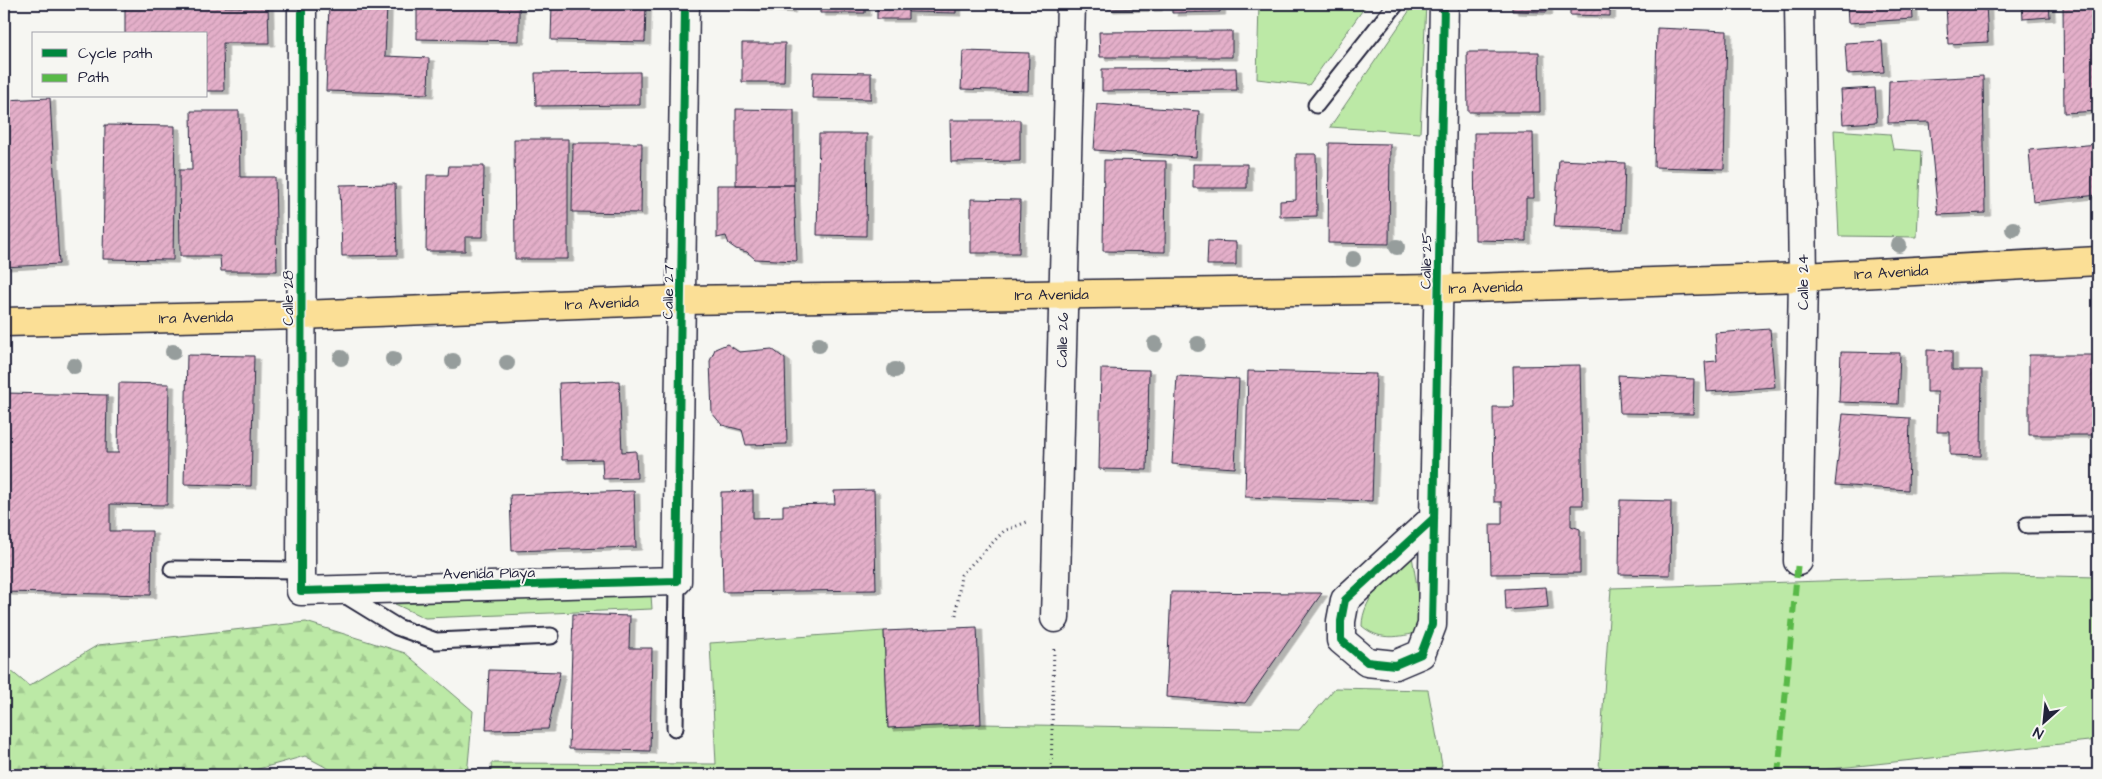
<svg xmlns="http://www.w3.org/2000/svg" width="2102" height="779" viewBox="0 0 2102 779" font-family="'Architects Daughter',sans-serif">
<style>
.grass{fill:#bce9a6;stroke:#6f8670}
.forest{fill:url(#forest-firs);stroke:#6f8670}
.building{fill:url(#building-hatch);stroke:#22223b;filter:url(#shadow)}
.lines{fill:none;stroke-linecap:round;stroke-linejoin:round}
.lane-casing{stroke:#22223b;stroke-width:19}
.street-casing{stroke:#22223b;stroke-width:31}
.secondary-casing{stroke:#22223b;stroke-width:31}
.primary-casing{stroke:#22223b;stroke-width:31}
.path{stroke:#22223b;stroke-width:3;stroke-dasharray:1 4;stroke-linecap:butt}
.lane{stroke:#f6f6f2;stroke-width:15}
.street{stroke:#f6f6f2;stroke-width:28}
.secondary{stroke:#f6f6f2;stroke-width:28}
.primary{stroke:#fbdf96;stroke-width:28}
.quiet{stroke:#58b947;stroke-width:6;stroke-dasharray:12 6;stroke-linecap:butt}
.cycleway-casing{stroke:#f6f6f2;stroke-width:11}
.cycleway{stroke:#00873e;stroke-width:8}
.tree{fill:#969d9c}
.labels{text-anchor:middle;stroke-width:4;stroke-linejoin:round;paint-order:stroke}
.street-label{font-size:15px;fill:#22223b;stroke:#f6f6f2}
</style>
<defs>
<pattern id="forest-firs" width="22" height="20" patternUnits="userSpaceOnUse" patternTransform="scale(1.25)"><rect width="22" height="20" fill="#bce9a6"/><path d="M5 1l3.5 6h-7zM16 11l3.5 6h-7z" fill="#a1c890"/></pattern>
<pattern id="building-hatch" width="6" height="6" patternUnits="userSpaceOnUse" patternTransform="scale(1.25)"><rect width="6" height="6" fill="#e4afc9"/><path d="M-1 1l2-2M0 6l6-6M5 7l2-2" fill="none" stroke="#c396ae"/></pattern>
<filter id="shadow"><feDropShadow dx="5.5" dy="3" stdDeviation="0" flood-color="#0004"/></filter>
</defs>
<rect width="100%" height="100%" fill="#f6f6f2"/>
<filter id="ink" filterUnits="userSpaceOnUse"><feTurbulence type="fractalNoise" baseFrequency=".02" numOctaves="2"/><feDisplacementMap in="SourceGraphic" scale="10" xChannelSelector="R" yChannelSelector="G"/><feConvolveMatrix kernelMatrix="1 2 1 2 8 2 1 2 1" color-interpolation-filters="sRGB"/></filter>
<g filter="url(#ink)">
<path class="grass" d="M1259 4H1367L1309 85 1257 79Z
M1414 4H1426L1420 133 1330 127Z
M1834 130 1890 134 1893 149 1921 151 1917 237 1839 236Z
M1411 550 1422 617 1416 633C1395 638 1378 640 1362 626 1362 597 1392 571 1411 550Z
M2003 575 2098 577V740L1774 775 1599 768 1611 588Z
M651 595 652 609 425 618 395 604Z
M884 631 888 728 981 724 1299 730 1335 688 1428 690 1442 765 1438 775H492L491 763 716 764 710 643Z"/>
<path class="forest" d="M306 622 405 653 473 711 467 775H340L305 756 237 775H4V665L29 686 98 645Z"/>
<path class="building" d="M125 4H225V7H268L269 43H223L224 91H206V34H125Z
M329 4H387L385 56 429 58 428 94 326 91Z
M417 4H519V41L417 39Z
M552 4H646L645 42 551 40Z
M730 4H790V10L730 6Z
M820 4H865V13H820Z
M877 4H908V19H877Z
M908 4H956V13L908 12Z
M1108 4H1157V8L1108 9Z
M1172 4H1220V12L1172 13Z
M1512 4H1547V12L1512 11Z
M1570 4H1610V16L1570 15Z
M1847 4H1912L1913 19 1848 23Z
M1946 4H1986L1988 42 1948 44Z
M2022 4H2049L2050 17 2023 19Z
M2063 4H2098V111L2064 113Z
M1657 28 1727 31 1724 169 1654 167Z
M1232 31V57H1100L1099 32Z
M1882 41 1884 72 1847 74 1845 43Z
M742 43H785L784 82H742Z
M963 51 1029 53 1028 91 961 89Z
M1467 52H1539L1540 112H1468Z
M1236 68 1237 90 1102 91V69Z
M640 72V105L536 106 535 73Z
M813 72 871 73V99L812 98Z
M1983 76 1985 213 1938 215 1929 122 1888 123 1889 81Z
M1875 88 1877 122 1843 124 1841 90Z
M50 98 59 264 4 267V100Z
M1097 104 1199 111 1196 157 1094 150Z
M736 109 794 110V185H736Z
M191 111H239L240 177H275L277 271H221L220 256H180L179 170H192Z
M950 120H1020V161L951 162Z
M105 125 175 126 173 260 103 259Z
M1474 133H1533L1534 198H1526V241L1475 240Z
M819 134H867L866 236 817 235Z
M514 139H568V259H515Z
M573 143H642L641 213 572 212Z
M1329 143 1390 144 1389 244 1328 243Z
M2098 144V195L2033 202 2029 150Z
M1296 154H1316L1317 216 1280 217V201L1296 200Z
M1104 160 1166 161 1165 252 1103 251Z
M1559 160 1625 163 1623 229 1554 227Z
M1193 164H1247V188H1193Z
M449 166H484L483 237H465V251H426L427 175H448Z
M395 184 397 255 342 256 340 185Z
M717 185H794L797 261 755 259 747 252 736 249 729 244 726 236 717 238Z
M971 199 1020 200 1019 253H971Z
M1208 241 1236 242V265H1207Z
M1770 329 1775 387 1707 392 1705 362 1717 361 1715 333Z
M727 344 739 352 772 349 785 359 787 444 746 445 742 430 722 425 712 413 710 361 715 349Z
M1927 350 1952 351V370H1982L1981 456 1950 455V432H1937L1938 392H1927Z
M1841 352 1900 353 1898 404 1839 402Z
M187 355 254 356 251 486 184 484Z
M2029 355H2096L2098 435H2029Z
M1580 365 1583 505H1571V526L1580 529V573L1491 574 1490 524H1502V502H1494L1493 407H1514L1513 366Z
M1101 369 1149 370 1147 470 1099 469Z
M1248 371 1376 374 1372 501 1245 497Z
M1618 375 1694 379 1693 414 1620 413Z
M1177 376 1239 379 1235 468 1172 464Z
M619 381 622 452 636 451 637 478 603 479 602 459 562 460 559 383Z
M119 383 169 384 167 505 110 504V531H152L151 595 4 592V393L107 395 106 453H118Z
M1843 414 1910 418 1908 490 1835 485Z
M874 490 876 590 723 592 721 492 753 491V518L783 517V505L835 504 834 491Z
M634 491 636 547 512 551 510 495Z
M1620 500 1671 501 1670 575 1619 574Z
M1546 587 1548 607 1506 610 1505 589Z
M1171 592 1306 593H1322L1245 703 1166 697Z
M573 614 630 616 629 648H652L650 751 569 749Z
M977 627 981 724 888 728 884 631Z
M489 670 560 672 548 729 486 730Z"/>
<g class="lines">
<defs>
<path id="lane" d="M1316 105 1396 4
M2027 525 2098 524
M172 569 301 570
M340 592 397 627 436 641 551 636
M675 728 677 581"/>
<g id="street">
<path d="M302 4 301 591 677 581 685 4"/>
<path d="M1434 518 1345 600 1341 621V640L1367 662 1395 665 1421 654 1432 625 1444 4"/>
<path d="M1798 561 1803 277"/>
<path id="s1" d="M1055 618 1071 4"/>
</g>
<path id="secondary" d="M1799 4 1803 277"/>
<g id="primary">
<path id="s2" d="M4 322 301 315 681 300 1439 289 1803 277 2098 261"/>
</g>
</defs>
<use href="#lane" class="lane-casing"/>
<use href="#street" class="street-casing"/>
<use href="#secondary" class="secondary-casing"/>
<use href="#primary" class="primary-casing"/>
<path class="path" d="M956 615 961 575 1004 531 1027 522
M1051 775 1054 646"/>
<use href="#lane" class="lane"/>
<use href="#street" class="street"/>
<use href="#secondary" class="secondary"/>
<use href="#primary" class="primary"/>
<path class="quiet" d="M1778 775 1798 561"/>
<defs>
<path id="cycleway" d="M302 4 301 591 677 581 685 4
M1434 518 1345 600 1341 621V640L1367 662 1395 665 1421 654 1432 625 1444 4"/>
</defs>
<use href="#cycleway" class="cycleway-casing"/>
<use href="#cycleway" class="cycleway"/>
</g>
<g class="tree">
<circle cx="2013" cy="229" r="8"/>
<circle cx="1899" cy="245" r="8"/>
<circle cx="1397" cy="247" r="8"/>
<circle cx="1353" cy="259" r="8"/>
<circle cx="1155" cy="344" r="8"/>
<circle cx="1198" cy="344" r="8"/>
<circle cx="819" cy="345" r="8"/>
<circle cx="173" cy="352" r="8"/>
<circle cx="341" cy="358" r="8"/>
<circle cx="393" cy="359" r="8"/>
<circle cx="453" cy="361" r="8"/>
<circle cx="507" cy="363" r="8"/>
<circle cx="74" cy="366" r="8"/>
<circle cx="895" cy="370" r="8"/>
</g>
</g>
<g class="labels">
<g class="street-label">
<text transform="translate(1426 261) rotate(-89)" y="5">Calle 25</text>
<text dy="5" stroke="none"><textPath href="#s2" startOffset="1888">1ra Avenida</textPath></text>
<text transform="translate(1803 282) rotate(-90)" y="5">Calle 24</text>
<text dy="5" stroke="none"><textPath href="#s2" startOffset="1482">1ra Avenida</textPath></text>
<text transform="translate(668 292) rotate(-89)" y="5">Calle 27</text>
<text dy="5" stroke="none"><textPath href="#s2" startOffset="1048">1ra Avenida</textPath></text>
<text transform="translate(288 298) rotate(-90)" y="5">Calle 28</text>
<text dy="5" stroke="none"><textPath href="#s2" startOffset="598">1ra Avenida</textPath></text>
<text dy="5" stroke="none"><textPath href="#s2" startOffset="192">1ra Avenida</textPath></text>
<text dy="5" stroke="none"><textPath href="#s1" startOffset="278">Calle 26</textPath></text>
<text transform="translate(489 573) rotate(-1)" y="5">Avenida Playa</text>
</g>
</g>
<rect width="2102" height="779" fill="none" stroke="#f6f6f2" stroke-width="20"/>
<rect x="10" y="10" width="2082" height="759" fill="none" stroke="#22223b" stroke-width="2" filter="url(#ink)"/>
<rect x="32" y="32" width="175" height="65" fill="#f6f6f2" stroke="#a1a1a9"/>
<rect x="42" y="49" width="25" height="8" fill="#00873e" stroke="#a1a1a9"/>
<text x="78" y="58" font-size="15" fill="#22223b">Cycle path</text>
<rect x="42" y="74" width="25" height="8" fill="#58b947" stroke="#a1a1a9"/>
<text x="78" y="82" font-size="15" fill="#22223b">Path</text>
<g transform="translate(2044 722) rotate(207)" stroke="#f6f6f2" stroke-width="4" paint-order="stroke">
<path d="M0-4L9 19L0 12L-9 19Z" fill="#22223b"/>
<text y="-8" font-size="14" font-weight="bold" text-anchor="middle" fill="#22223b">N</text>
</g>
</svg>
